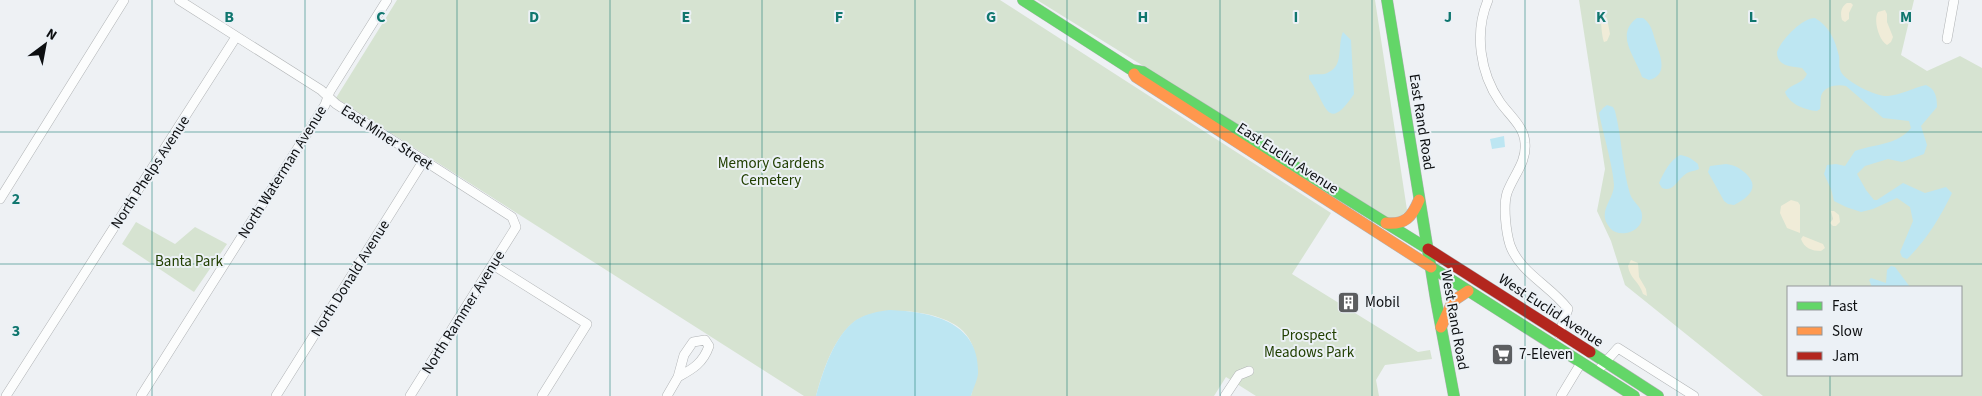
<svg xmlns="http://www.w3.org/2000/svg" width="1982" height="396" viewBox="0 0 1982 396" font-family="'Source Sans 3',sans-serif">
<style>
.green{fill:#d6e3d1;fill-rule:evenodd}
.sand{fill:#f0ecd8}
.water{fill:#bde6f2}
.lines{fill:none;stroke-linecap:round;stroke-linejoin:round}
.street-casing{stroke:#b0b3b5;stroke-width:10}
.fast-casing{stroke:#b0b3b5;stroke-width:12}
.slow-casing{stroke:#b0b3b5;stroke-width:12}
.jam-casing{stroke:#b0b3b5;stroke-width:12}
.street{stroke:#fcfdfd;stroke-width:9}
.fast{stroke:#63d668;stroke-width:11}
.slow{stroke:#ff974d;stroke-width:11}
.jam{stroke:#b3261e;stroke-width:11}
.grid{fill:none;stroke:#0f766e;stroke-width:1;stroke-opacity:0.55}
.labels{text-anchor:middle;stroke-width:4;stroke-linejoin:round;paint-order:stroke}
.street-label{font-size:15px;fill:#0d0f11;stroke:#ecf1f6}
.park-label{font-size:15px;fill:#213f01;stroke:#ecf1f6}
.poi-label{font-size:15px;fill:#0d0f11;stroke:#ecf1f6;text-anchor:start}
.grid-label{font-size:16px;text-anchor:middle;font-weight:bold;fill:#0f766e;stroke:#ecf1f6;stroke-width:4;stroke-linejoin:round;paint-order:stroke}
</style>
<rect width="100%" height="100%" fill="#eef1f4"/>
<path class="green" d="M397 0H1000L1331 213 1292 274 1418 352 1430 350 1432 359 1385 365 1376 380 1379 396H1256L1226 377 1214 396H971C977 374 980 348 963 331 943 310 878 303 854 322 833 339 823 371 816 396H804L336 98Z
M1037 0H1375L1407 210 1400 217 1392 220Z
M1579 0H1914L1901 55 1927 71 1960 56 1982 68V396H1763L1625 285 1611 241 1597 211 1605 169ZM1788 287H1961V375H1788Z
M136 222 175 244 195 227 227 244 194 292 122 244Z"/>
<path class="sand" d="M1847 3H1851L1853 5 1849 13V19L1845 22 1842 20C1840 13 1841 7 1847 3Z
M1885 10 1887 14V22L1893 37 1891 42 1887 45C1879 41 1873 20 1878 12Z
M1604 16 1607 18 1610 34 1607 41 1604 42C1602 38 1601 24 1601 19Z
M1791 200 1798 202 1800 205V233L1787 228 1780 213 1781 206Z
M1831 211H1834L1839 215 1840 222 1836 226H1833L1830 223 1833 219Z
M1803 236 1823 244 1825 248 1821 251C1812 251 1804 248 1801 239Z
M1631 260 1638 263 1639 277 1646 289 1647 296 1643 294C1639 281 1630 279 1628 266Z"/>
<path class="water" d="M1637 18H1643C1652 24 1653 34 1656 43 1661 57 1668 75 1649 80L1642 77C1636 57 1614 35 1637 18Z
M1815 18C1830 27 1835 40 1839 56 1840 62 1838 66 1841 72 1846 82 1877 97 1888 96 1901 95 1913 88 1926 85 1935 89 1937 96 1937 107L1921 126 1927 145 1924 154 1902 162 1888 159 1865 166 1857 174 1866 190 1874 200H1877L1903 183 1925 193 1946 187 1952 193C1941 216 1926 241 1907 259L1902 257 1900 252 1913 221 1910 207 1897 198 1873 209 1861 212 1846 207 1834 201 1831 189 1824 174 1827 165 1836 164 1845 166 1855 151C1874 144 1898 145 1911 128L1909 121 1883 118 1846 86C1837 84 1824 86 1821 96 1820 100 1821 105 1820 109L1817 111C1805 110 1789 104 1785 92 1792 83 1803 84 1807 74L1802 68C1792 66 1777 67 1777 52 1781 40 1802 18 1815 18Z
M1343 32 1351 40 1354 94C1326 136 1326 101 1309 79V75C1316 73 1323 76 1329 72 1344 65 1337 45 1343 32Z
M1607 105 1613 107 1615 111C1622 138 1622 167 1630 194 1633 203 1643 207 1642 217 1642 232 1619 239 1610 228 1596 212 1614 200 1614 185 1613 166 1603 133 1599 113L1603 108Z
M1504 136 1505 147 1492 149 1490 139Z
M1680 155C1688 156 1692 159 1698 164L1699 169C1695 171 1691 171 1687 173 1677 179 1674 193 1662 188L1659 183C1664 172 1670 160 1680 155Z
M1726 164C1734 165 1738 167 1744 172 1761 186 1750 197 1734 205L1728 204 1724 201 1708 172 1710 166Z
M1891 266 1895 267 1910 287H1872L1869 280 1871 278 1886 283 1887 270Z
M890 310C931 312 980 321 978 374 977 381 973 389 971 396H816C823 371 834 336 856 320 866 314 878 311 890 310Z"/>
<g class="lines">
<defs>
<path id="street" d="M179 0 321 90 336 104 512 217 516 227 410 396
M1488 0C1474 33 1480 73 1500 102 1509 115 1524 126 1525 143 1527 162 1513 176 1507 193 1503 206 1506 232 1510 245 1520 273 1551 286 1568 309L1559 334
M1947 39 1954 0
M0 199 124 0
M493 265 587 324 542 396
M1601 367 1618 348 1694 396
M6 396 236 37
M141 396 325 105 330 91 387 0
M276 396 424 160
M667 396 678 377 684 355 693 342 705 340 709 346C703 363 693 369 678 377
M1225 396 1239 375 1249 371
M1561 396 1581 363"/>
<path id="fast" d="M1023 0 1132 70 1143 72 1428 249
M1387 0 1436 300 1454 396
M1431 267 1634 396
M1590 352 1658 396"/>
<path id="slow" d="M1134 74 1136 77 1431 267
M1386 223C1405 225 1412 217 1419 200
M1441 327 1453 301 1468 291"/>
<path id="jam" d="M1428 249 1590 352"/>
</defs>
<use href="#street" class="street-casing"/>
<use href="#fast" class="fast-casing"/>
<use href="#slow" class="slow-casing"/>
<use href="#jam" class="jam-casing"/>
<use href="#street" class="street"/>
<use href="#fast" class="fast"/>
<use href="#slow" class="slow"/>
<use href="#jam" class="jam"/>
</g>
<path class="grid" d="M152 0V396M305 0V396M457 0V396M610 0V396M762 0V396M915 0V396M1067 0V396M1220 0V396M1372 0V396M1525 0V396M1677 0V396M1830 0V287M0 132H1982M0 264H1982M1830 375V396"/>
<defs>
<symbol id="building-square" viewBox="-11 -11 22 22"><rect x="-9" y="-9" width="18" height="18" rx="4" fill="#5c5e60" stroke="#ecf1f6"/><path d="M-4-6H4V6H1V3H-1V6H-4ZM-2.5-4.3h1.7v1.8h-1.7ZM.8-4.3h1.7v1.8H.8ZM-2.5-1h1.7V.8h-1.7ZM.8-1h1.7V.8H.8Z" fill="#fff"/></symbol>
<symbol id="supermarket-square" viewBox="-11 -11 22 22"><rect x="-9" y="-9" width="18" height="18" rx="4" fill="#5c5e60" stroke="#ecf1f6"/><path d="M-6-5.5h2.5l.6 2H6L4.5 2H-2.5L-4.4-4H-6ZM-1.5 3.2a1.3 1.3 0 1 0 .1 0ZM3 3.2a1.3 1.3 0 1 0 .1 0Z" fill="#fff"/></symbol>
</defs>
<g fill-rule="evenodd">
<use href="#building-square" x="1336" y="290" width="25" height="25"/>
<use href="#supermarket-square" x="1490" y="342" width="25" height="25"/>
</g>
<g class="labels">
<g class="street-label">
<text transform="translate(1422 122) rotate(81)" y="5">East Rand Road</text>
<text transform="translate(387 137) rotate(33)" y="5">East Miner Street</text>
<text transform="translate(1288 158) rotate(33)" y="5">East Euclid Avenue</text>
<text transform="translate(150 172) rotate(-57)" y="5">North Phelps Avenue</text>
<text transform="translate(282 172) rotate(-58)" y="5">North Waterman Avenue</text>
<text transform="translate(350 278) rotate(-58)" y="5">North Donald Avenue</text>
<text transform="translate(1551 310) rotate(33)" y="5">West Euclid Avenue</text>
<text transform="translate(463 312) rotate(-58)" y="5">North Rammer Avenue</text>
<text transform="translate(1455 320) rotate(80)" y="5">West Rand Road</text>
</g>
<g class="park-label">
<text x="771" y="168">Memory Gardens<tspan x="771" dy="17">Cemetery</tspan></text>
<text x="189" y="266">Banta Park</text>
<text x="1309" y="340">Prospect<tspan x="1309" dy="17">Meadows Park</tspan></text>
</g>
<g class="poi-label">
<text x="1365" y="307">Mobil</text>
<text x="1519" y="359">7-Eleven</text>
</g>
</g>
<g class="grid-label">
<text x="229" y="22">B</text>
<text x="381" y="22">C</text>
<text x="534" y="22">D</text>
<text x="686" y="22">E</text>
<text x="839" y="22">F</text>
<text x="991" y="22">G</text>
<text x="1143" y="22">H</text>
<text x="1296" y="22">I</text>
<text x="1448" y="22">J</text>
<text x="1601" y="22">K</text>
<text x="1753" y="22">L</text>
<text x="1906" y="22">M</text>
<text x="16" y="204">2</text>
<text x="16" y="336">3</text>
</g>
<rect x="1787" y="286" width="175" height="90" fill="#ecf1f6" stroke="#93979a"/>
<rect x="1797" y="302" width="25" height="8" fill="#63d668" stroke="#93979a"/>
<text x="1832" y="311" font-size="15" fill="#0d0f11">Fast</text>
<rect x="1797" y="327" width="25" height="8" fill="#ff974d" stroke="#93979a"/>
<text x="1832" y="336" font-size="15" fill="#0d0f11">Slow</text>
<rect x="1797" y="352" width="25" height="8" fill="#b3261e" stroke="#93979a"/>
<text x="1832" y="361" font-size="15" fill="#0d0f11">Jam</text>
<g transform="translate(45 45) rotate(32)" stroke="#ecf1f6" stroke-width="4" paint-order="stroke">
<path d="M0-4L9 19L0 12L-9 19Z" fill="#0d0f11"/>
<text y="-8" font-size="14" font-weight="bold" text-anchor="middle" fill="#0d0f11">N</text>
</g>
</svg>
